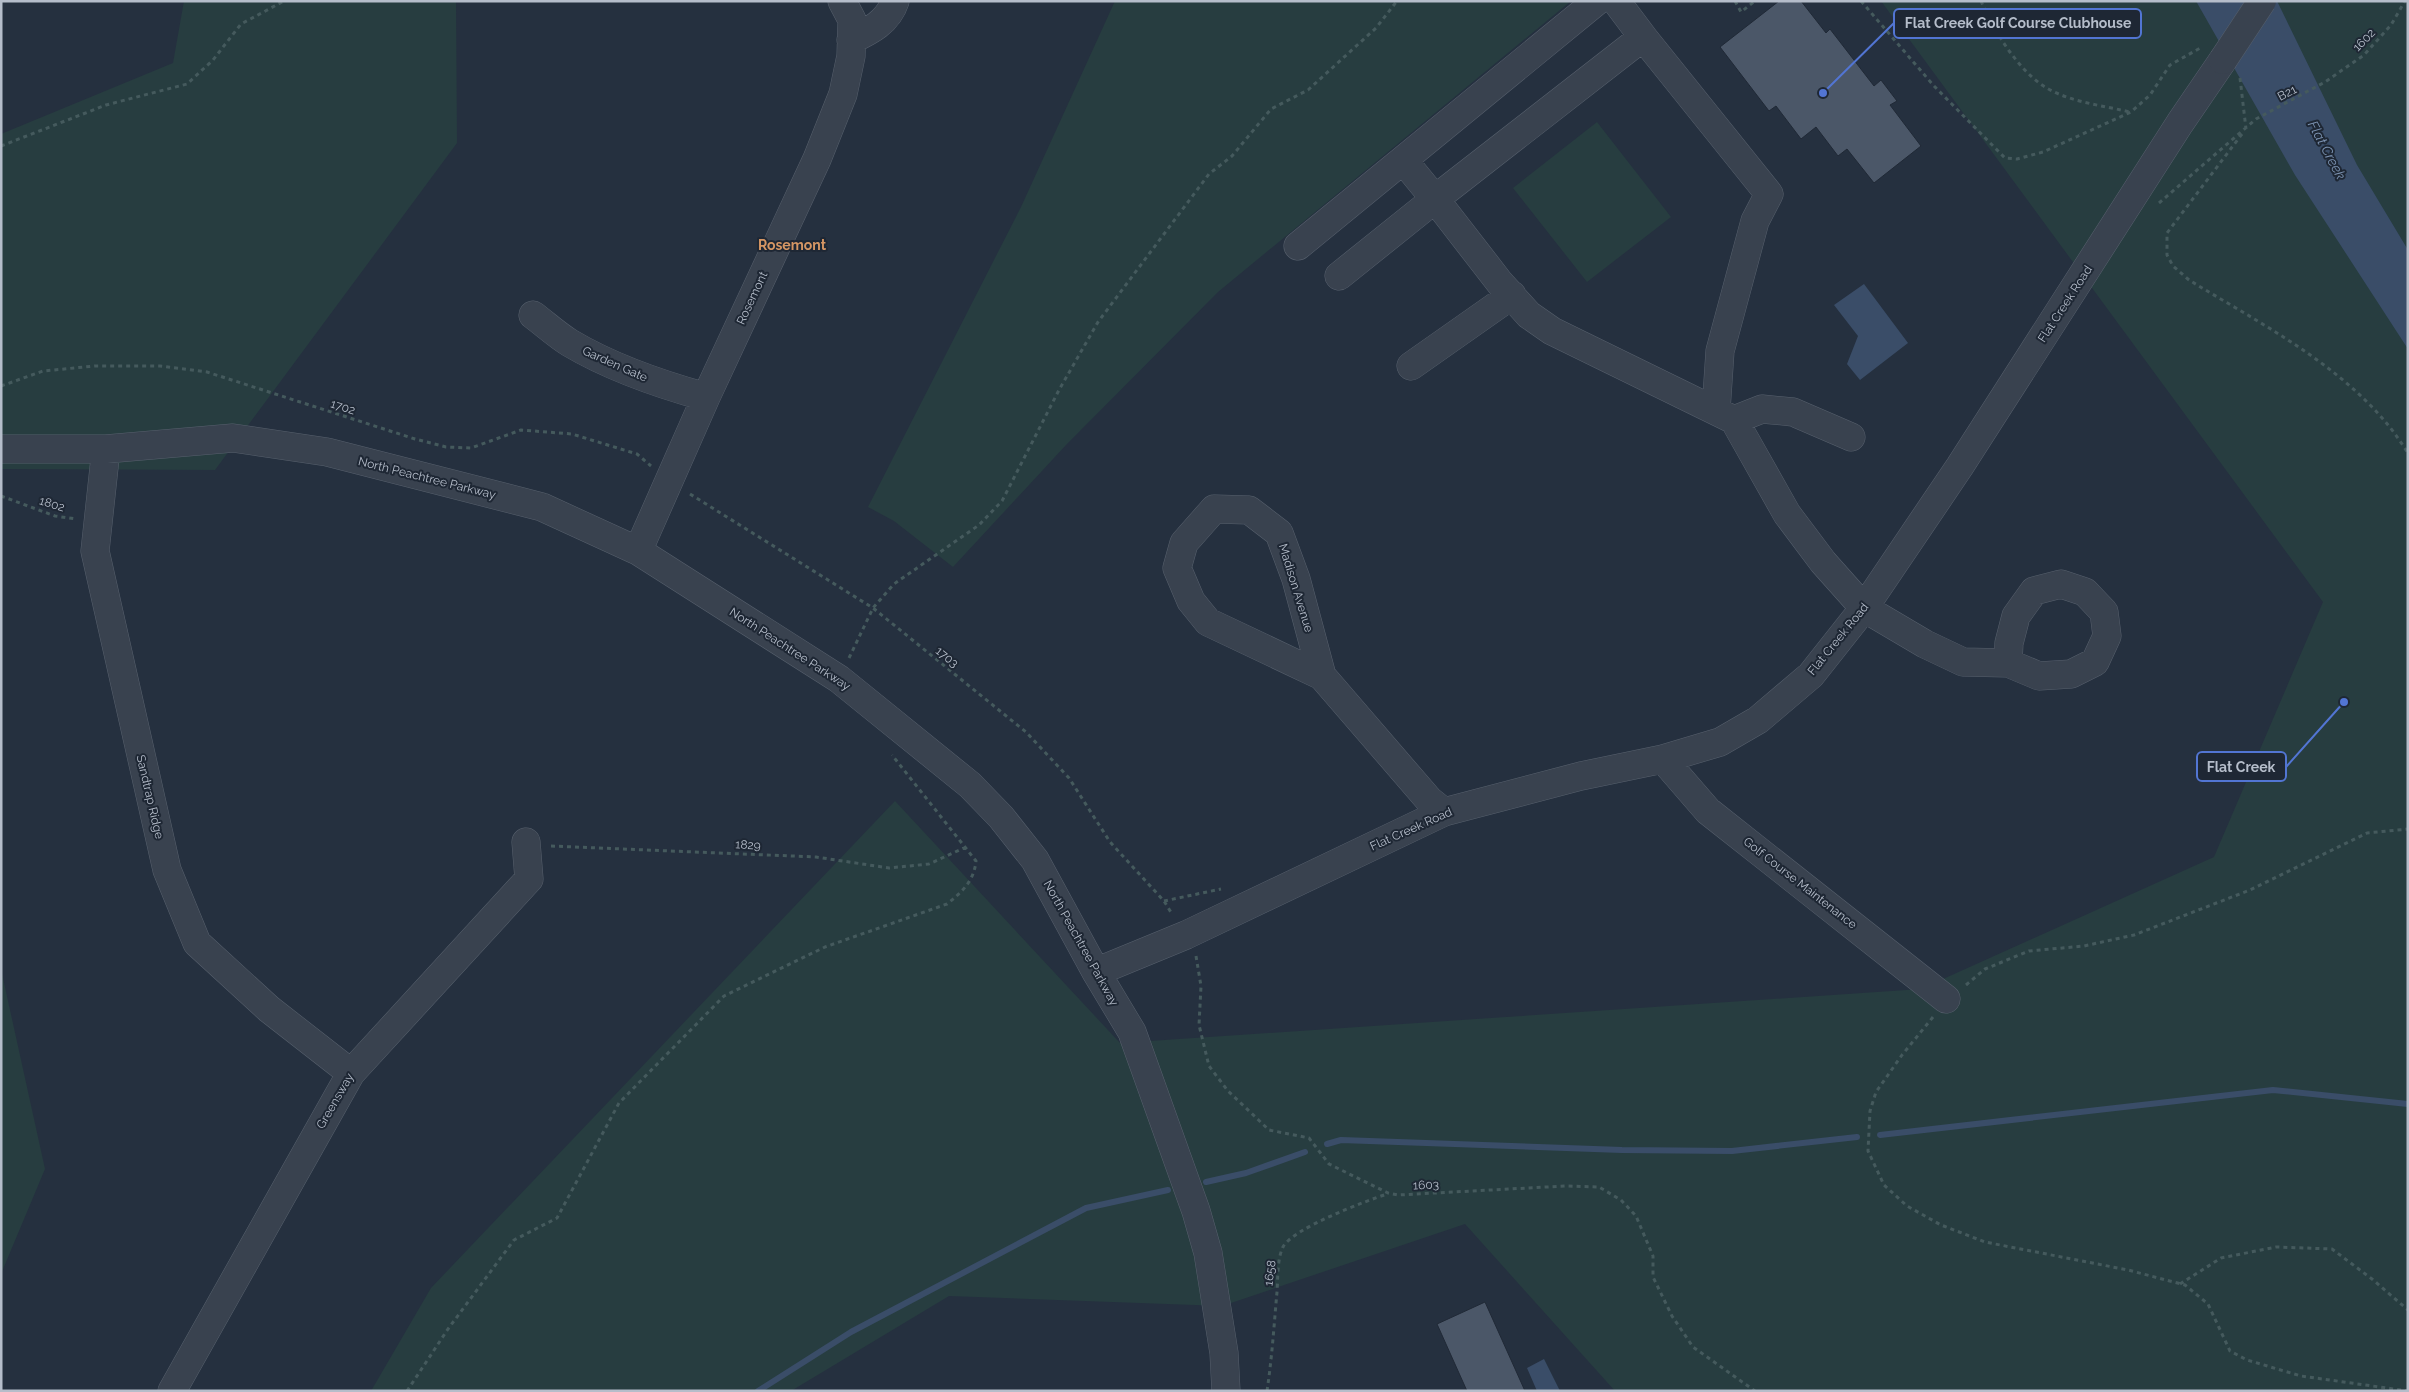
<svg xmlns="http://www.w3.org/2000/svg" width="2409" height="1392" viewBox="0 0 2409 1392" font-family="Raleway,sans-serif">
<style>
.green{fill:#273d40}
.water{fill:#3a4d68}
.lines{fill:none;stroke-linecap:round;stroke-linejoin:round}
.stream{stroke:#3a4d68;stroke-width:6}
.building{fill:#4b5768;stroke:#202936}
.minor-casing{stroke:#57606d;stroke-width:29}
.path{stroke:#455a5d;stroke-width:3;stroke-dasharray:4 4;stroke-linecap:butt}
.minor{stroke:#39424f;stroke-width:28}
.minor-bridge-casing{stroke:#57606d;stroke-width:29;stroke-linecap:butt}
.minor-bridge{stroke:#39424f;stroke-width:28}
.labels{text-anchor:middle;stroke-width:4;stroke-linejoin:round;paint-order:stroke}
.street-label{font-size:12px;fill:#b5bdca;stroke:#1e2734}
.water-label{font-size:14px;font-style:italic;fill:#7c93b2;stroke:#1e2734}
.neighbourhood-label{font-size:14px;font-weight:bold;fill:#d59664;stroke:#1e2734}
.leader{fill:none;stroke:#5275d3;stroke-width:2}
.callout-dot{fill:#5275d3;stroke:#1e2734;stroke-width:2}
.callout{fill:#1e2734;stroke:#5275d3;stroke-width:2}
.callout-label{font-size:14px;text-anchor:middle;font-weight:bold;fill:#b5bdca}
</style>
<rect width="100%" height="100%" fill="#25303f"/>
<path class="green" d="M184 1H456L457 143 215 470 1 469V134L173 63Z
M1115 1H1571L1218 292 1066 445 953 567 894 521 868 507 1021 207Z
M1881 1H2408V1391H1615L1465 1224 1222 1306 949 1296 791 1391H371L431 1288 895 801 1120 1043 1921 989 2214 857 2323 602Z
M1597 122 1671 217 1587 282 1513 188Z
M1 969 45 1169 1 1274Z"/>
<path class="water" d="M2196 1H2277L2357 165 2408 250V349L2295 175Z
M1864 284 1908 343 1860 380 1847 364 1858 336 1834 305Z
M1544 1359 1560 1391H1537L1527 1368Z"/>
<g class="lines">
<path class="stream" d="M1880 1135 2273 1090 2408 1104
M1327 1144 1341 1140 1622 1150 1732 1151 1857 1137
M1206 1182 1246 1173 1305 1152
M758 1391 851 1332 1086 1208 1168 1190"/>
</g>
<path class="building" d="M1779 1H1801L1826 33 1830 29 1874 86 1881 80 1897 101 1890 105 1921 146 1874 183 1847 149 1838 156 1816 127 1801 139 1776 106 1769 111 1720 47Z
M1485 1302 1525 1391H1467L1437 1324Z"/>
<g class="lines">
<defs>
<path id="minor" d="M1616 1 1643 37
M851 40C870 31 888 22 895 1
M1298 246 1597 1
M1339 276 1435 199 1403 160
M533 315C545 324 557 335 570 343 612 368 659 384 706 397
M1411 366 1512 295
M1716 411 1720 351 1755 221 1769 194 1643 37 1435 199 1500 283 1529 315 1552 331 1734 420 1787 514 1823 562 1864 608 1925 644 1963 662 2008 663 2039 676 2071 674 2095 662 2107 636 2104 612 2085 592 2061 584 2034 591 2016 616 2009 643 2008 663
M1734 420 1762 409 1793 412 1851 437
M1 449H106L233 438 327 452 542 507 638 551 839 679 970 785 1001 817 1035 860 1096 972 1132 1032 1196 1211 1208 1253 1224 1353 1226 1391
M106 449 95 551 167 870 197 943 269 1009 351 1073
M1214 509 1249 510 1279 533 1296 579 1322 676 1208 622 1191 601 1177 568 1184 543Z
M638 551 706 397 817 159 843 94 851 56 852 20 842 1
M1322 676 1429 800 1444 812
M1663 759 1708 811 1946 999
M1096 972 1186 935 1444 812 1581 776 1663 759 1720 742 1758 720 1811 675 1864 608 1960 466 2180 123 2223 60
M172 1391 351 1073 529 879 526 842"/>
</defs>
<use href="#minor" class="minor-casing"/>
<path class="path" d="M1735 1 1741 12 1755 1
M1861 1 1934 86 2005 158 2017 159 2043 152 2131 112 2150 95 2170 65 2202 47
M1981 1C1993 29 2016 67 2042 85 2067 102 2101 105 2130 112
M2240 78 2246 129
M2242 134 2167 233V255L2173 266 2189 280C2256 321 2331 359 2383 419 2392 429 2400 441 2408 453
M1 146 106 105 187 84 213 60 241 24 284 1
M2159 203 2256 119 2325 82 2364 55 2391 25 2405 1
M1 386 43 371 95 366H160L207 372 415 439 446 447 471 448 521 430 572 434 637 454 651 466
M690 494 873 608 1026 732 1069 778 1110 842 1164 901 1172 914
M1 496 55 516 76 519
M849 658 873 608 894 584 979 525 1002 501 1059 390 1098 322 1209 174 1232 156 1271 109 1308 90 1376 28 1397 1
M551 846 816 857 889 868 929 864 966 847
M1164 901 1221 889
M1196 956 1201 986 1199 1025 1209 1066 1228 1091 1269 1130 1309 1138 1329 1164 1388 1193 1398 1195 1565 1186 1599 1187 1621 1200 1636 1216 1653 1256V1277L1672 1316 1693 1347 1755 1391
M1966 985 1985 969 2029 951 2084 946 2134 935 2250 890 2367 833 2408 829
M1933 1017 1902 1055 1876 1092 1870 1111 1868 1151 1884 1185 1907 1206 1941 1225 1985 1242 2128 1270 2185 1285 2208 1304 2230 1351 2247 1360 2301 1376 2408 1391
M2180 1284 2221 1258 2276 1247 2332 1249 2372 1279 2408 1310
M407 1391 448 1329 514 1240 557 1218 619 1103 724 996 825 947 947 904C962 892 974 881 976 861L892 755
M1267 1391C1272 1358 1274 1325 1277 1292 1278 1279 1277 1259 1283 1247 1293 1228 1366 1201 1387 1194"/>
<use href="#minor" class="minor"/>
<defs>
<path id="minor-bridge" d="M2223 60 2262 1"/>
</defs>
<use href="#minor-bridge" class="minor-bridge-casing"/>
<use href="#minor-bridge" class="minor-bridge"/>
</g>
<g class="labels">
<g class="street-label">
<text transform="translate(2364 40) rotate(-45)" y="4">1602</text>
<text transform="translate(2287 93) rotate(-28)" y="4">B21</text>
<text transform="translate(752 298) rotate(-65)" y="4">Rosemont</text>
<text transform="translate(2065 304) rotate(-57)" y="4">Flat Creek Road</text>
<text transform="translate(615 364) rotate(24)" y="4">Garden Gate</text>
<text transform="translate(343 407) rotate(18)" y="4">1702</text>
<text transform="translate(427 478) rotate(14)" y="4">North Peachtree Parkway</text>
<text transform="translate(52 504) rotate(17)" y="4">1802</text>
<text transform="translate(1296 588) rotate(73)" y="4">Madison Avenue</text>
<text transform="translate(1838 639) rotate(-51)" y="4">Flat Creek Road</text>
<text transform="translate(790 649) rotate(33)" y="4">North Peachtree Parkway</text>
<text transform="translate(947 657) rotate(39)" y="4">1703</text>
<text transform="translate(150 797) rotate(77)" y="4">Sandtrap Ridge</text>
<text transform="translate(1411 829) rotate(-24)" y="4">Flat Creek Road</text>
<text transform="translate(748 845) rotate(3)" y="4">1829</text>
<text transform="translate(1800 883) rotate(38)" y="4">Golf Course Maintenance</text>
<text transform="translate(1081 943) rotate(61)" y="4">North Peachtree Parkway</text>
<text transform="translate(335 1101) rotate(-60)" y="4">Greensway</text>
<text transform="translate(1426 1185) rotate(-2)" y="4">1603</text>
<text transform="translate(1270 1273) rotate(-82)" y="4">1658</text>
</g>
<g class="water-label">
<text transform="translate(2327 150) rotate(62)" y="5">Flat Creek</text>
</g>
<g class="neighbourhood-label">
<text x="792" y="250">Rosemont</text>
</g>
</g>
<path class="leader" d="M1823 93L1894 23M2344 702L2286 767"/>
<g class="callout-dot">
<circle cx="1823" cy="93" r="5"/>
<circle cx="2344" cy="702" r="5"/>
</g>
<g class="callout">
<rect x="1894" y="9" width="247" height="29" rx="5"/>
<rect x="2197" y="752" width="89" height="29" rx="5"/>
</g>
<g class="callout-label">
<text x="2018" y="28">Flat Creek Golf Course Clubhouse</text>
<text x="2241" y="772">Flat Creek</text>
</g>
<rect width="2409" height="1392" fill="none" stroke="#b5bdca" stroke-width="5"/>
</svg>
